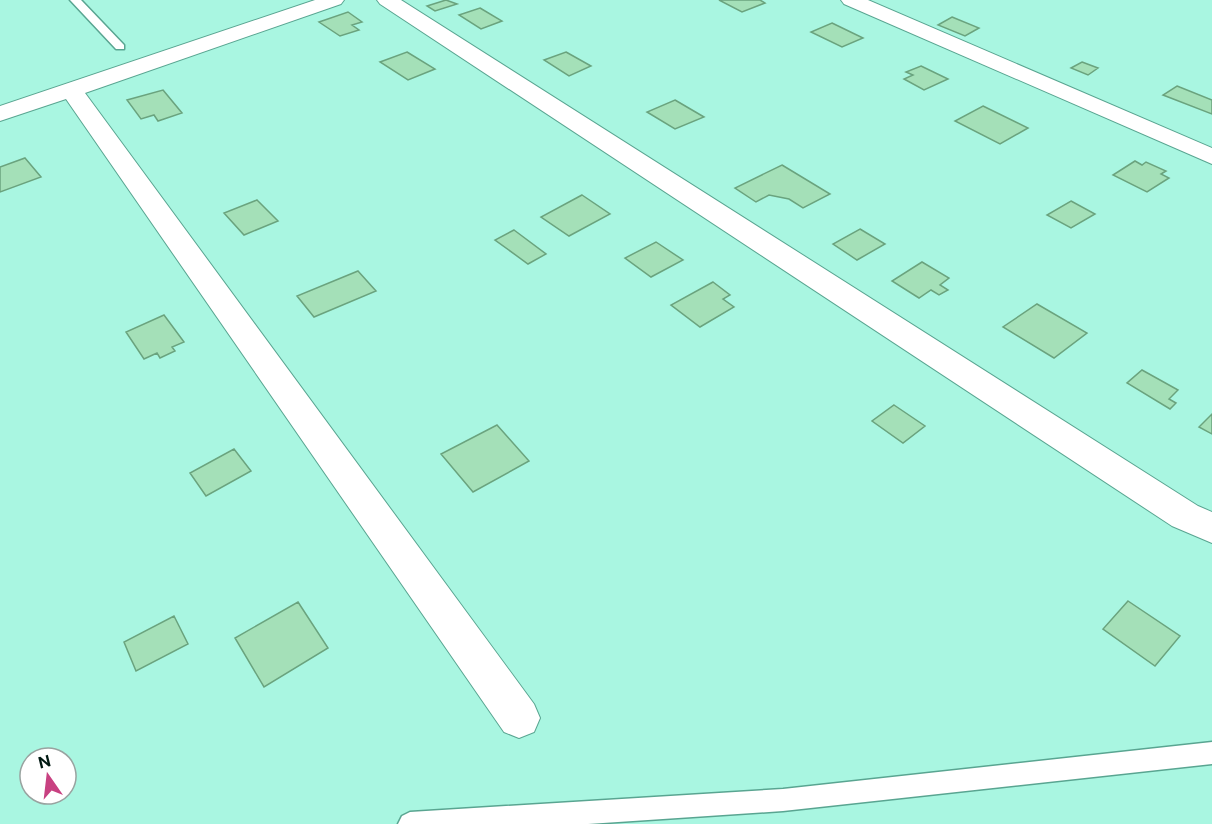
<svg xmlns="http://www.w3.org/2000/svg" width="1212" height="824" viewBox="0 0 1212 824" font-family="'Public Sans',sans-serif">
<style>
.building{fill:#a4e0b8;stroke:#6aa37e;stroke-width:1.5}
.lines{fill:none;stroke-linecap:round;stroke-linejoin:round}
.service-casing{stroke:#59a591;stroke-width:3}
.minor-casing{stroke:#59a591;stroke-width:2}
.service{fill:#fff;fill-rule:evenodd}
.minor{fill:#fff;fill-rule:evenodd}
</style>
<rect width="100%" height="100%" fill="#a9f6e1"/>
<path class="building" d="M446 0 457 4 435 11 427 6Z
M719 0H760L765 3 742 12Z
M480 8 502 21 481 29 459 15Z
M348 12 362 22 352 25 359 30 340 36 319 22Z
M952 17 979 28 965 36 938 25Z
M832 23 863 38 842 47 811 32Z
M407 52 435 69 408 80 380 62Z
M566 52 591 66 569 76 544 60Z
M1082 62 1098 68 1088 75 1071 68Z
M921 66 948 79 924 90 904 79 913 75 906 72Z
M1177 86 1212 100V114L1163 95Z
M163 90 182 113 158 121 154 115 141 119 127 100Z
M675 100 704 117 675 129 647 112Z
M983 106 1028 128 1000 144 955 121Z
M25 158 41 177 0 192V167Z
M1135 161 1142 165 1146 162 1166 171 1161 174 1169 178 1147 192 1113 175Z
M782 165 830 194 803 208 789 199 769 195 756 202 735 188Z
M582 195 610 214 569 236 541 217Z
M257 200 278 221 244 235 224 213Z
M1071 201 1095 214 1071 228 1047 215Z
M860 229 885 244 857 260 833 244Z
M514 230 546 254 528 264 495 240Z
M656 242 683 260 651 277 625 258Z
M922 262 949 278 940 285 948 290 939 295 931 290 919 298 892 281Z
M358 271 376 291 314 317 297 296Z
M713 282 730 295 723 299 734 307 700 327 671 305Z
M1037 304 1087 333 1054 358 1003 327Z
M164 315 184 342 172 347 175 351 160 358 157 353 144 359 126 332Z
M1142 370 1178 390 1169 399 1176 403 1170 409 1127 383Z
M894 405 925 426 903 443 872 421Z
M1212 414V434L1199 427Z
M497 425 529 461 473 492 441 454Z
M234 449 251 471 206 496 190 473Z
M1128 601 1180 636 1155 666 1103 629Z
M298 602 328 648 264 687 235 638Z
M174 616 188 644 136 671 124 642Z"/>
<g class="lines">
<defs>
<path id="service" d="M70 0H81L124 45V49H116Z
M1212 742V764L783 811 588 824H398L402 816 410 812 783 789Z"/>
<path id="minor" d="M315 0H344L341 4 85 93 534 704 540 718 534 732 519 738 504 732 66 99 0 121V106Z
M377 0H401L1198 506 1212 512V543L1172 526 380 4Z
M841 0H868L1212 148V164L844 4Z"/>
</defs>
<use href="#service" class="service-casing"/>
<use href="#minor" class="minor-casing"/>
<use href="#service" class="service"/>
<use href="#minor" class="minor"/>
</g>
<g transform="translate(48 776) rotate(346)"><circle r="28" fill="#ffffff" stroke="#99a3a0" stroke-width="1.5"/>
<path d="M0-4.5L10 22L0 15L-10 22Z" fill="#c84181"/>
<text y="-9" font-size="16" font-weight="bold" text-anchor="middle" fill="#001912">N</text>
</g>
</svg>
